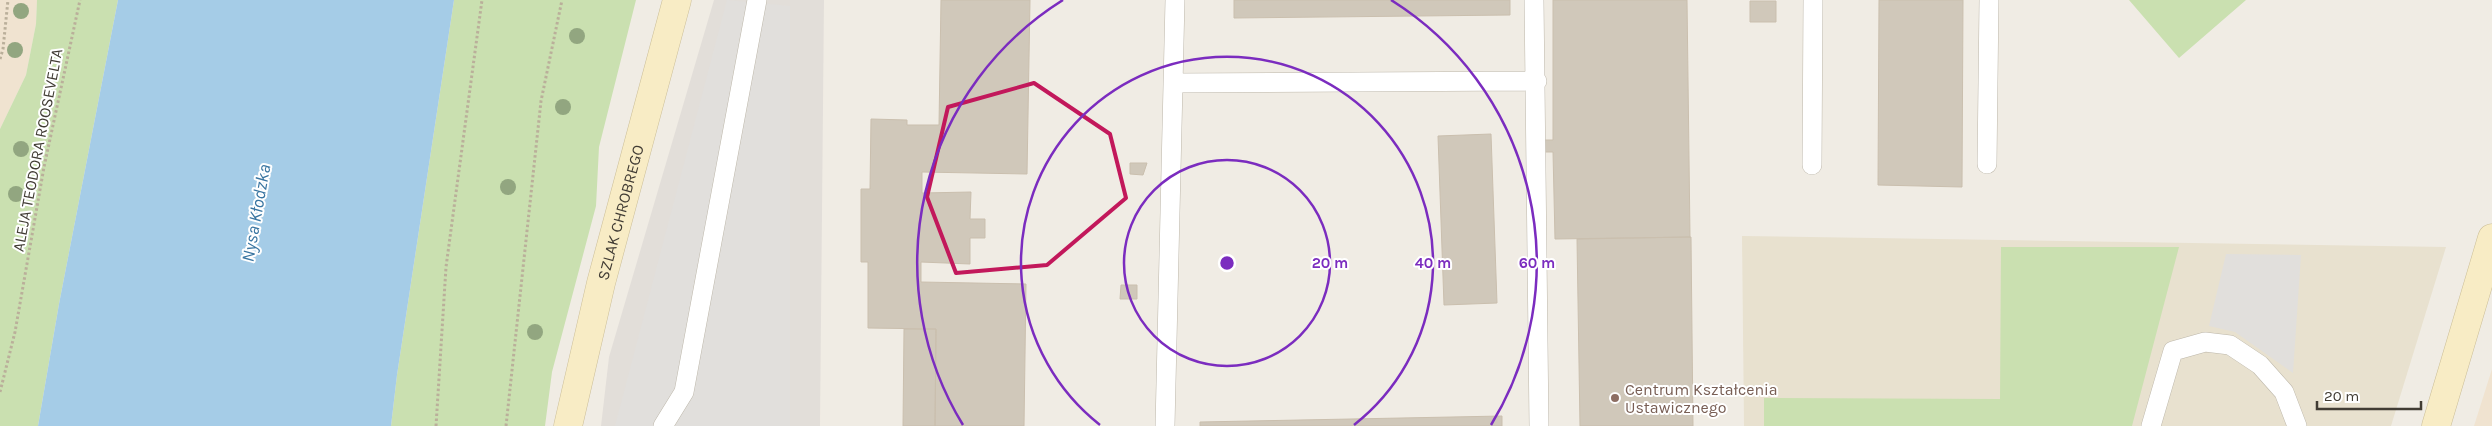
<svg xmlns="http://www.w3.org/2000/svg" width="2492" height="426" viewBox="0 0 2492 426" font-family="Karla,sans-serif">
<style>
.commercial{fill:#f0e3d0}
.industrial{fill:#e2ded9}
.education{fill:#e8e1cf}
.green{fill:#cae0b0}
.parking{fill:#e1dfdc}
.water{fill:#a5cce7}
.building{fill:#d0c8ba;stroke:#cabfae}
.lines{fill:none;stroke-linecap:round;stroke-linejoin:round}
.lane-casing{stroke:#bdb7aa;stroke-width:20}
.secondary-casing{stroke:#cbbe97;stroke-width:29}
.path{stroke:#baaf9a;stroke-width:3;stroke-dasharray:2.5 2.5;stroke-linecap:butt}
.lane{stroke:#fff;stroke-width:19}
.secondary{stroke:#f8ecc5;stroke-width:28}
.tree{fill:#92a680}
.marked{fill:none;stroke:#c2185b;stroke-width:4;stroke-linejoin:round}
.ring{fill:none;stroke:#7b2cbf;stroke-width:2.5}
.education-dot{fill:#8d6e63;stroke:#fff;stroke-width:2}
.labels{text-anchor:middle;stroke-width:4;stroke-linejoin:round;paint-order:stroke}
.street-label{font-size:16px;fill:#413c34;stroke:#fff}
.education-label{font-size:16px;fill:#785e54;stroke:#fff;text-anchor:start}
.water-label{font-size:18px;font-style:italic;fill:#3975a1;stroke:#fff}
.centre{fill:#7b2cbf;stroke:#fff;stroke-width:2.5}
.ring-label{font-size:15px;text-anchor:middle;font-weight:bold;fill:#7b2cbf;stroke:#fff;stroke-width:4;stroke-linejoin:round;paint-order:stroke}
</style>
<rect width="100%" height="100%" fill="#f0ece4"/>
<path class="commercial" d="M0 0H37L36 24 26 75 0 129Z
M2492 369V426H2474Z"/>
<path class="industrial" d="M714 0H824L820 426H601L609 357Z"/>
<path class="education" d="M1742 236 2446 247 2391 426H1744Z"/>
<path class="green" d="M37 0H118L59 304 38 426H0V129L26 75 36 24Z
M454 0H636L599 147 596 206 552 372 545 426H391L397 375Z
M2129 0H2246L2179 58Z
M2001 247H2179L2132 426H1764V398L2000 399Z"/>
<path class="parking" d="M727 0 790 6V426H615Z
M2226 254 2301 255 2293 373 2235 332 2209 326Z"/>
<path class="water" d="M118 0H454L397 375 391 426H38L59 304Z"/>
<path class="building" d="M941 0H1030L1027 174 922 172V193L971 192 970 219H985V238H970V264L921 262V282L1026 284 1024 426H935L936 329 868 328V262H861V189H870L871 119 907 120V125H939Z
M1234 0H1510V15L1234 18Z
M1553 0H1687L1690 237 1555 239 1553 152H1543L1542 140H1553Z
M1879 0H1963L1962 187 1878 185Z
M1750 1H1776V22H1750Z
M1491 134 1497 303 1444 305 1438 136Z
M1130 163H1147L1143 175 1130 174Z
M1691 237 1693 426H1580L1577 239Z
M1121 285H1137V299H1120Z
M904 329H936L935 426H903Z
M1502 416V426H1200V422Z"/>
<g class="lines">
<defs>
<path id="lane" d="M1534 0 1539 426
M1173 83 1537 81
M1987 164 1989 0
M1812 165 1813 0
M663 426 684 392 757 0
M1165 426 1175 0
M2151 426 2173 351 2205 342 2230 345 2260 365 2284 392 2297 426"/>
<g id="secondary">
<path id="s1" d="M568 426 601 283 677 0"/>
<path d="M2436 426 2492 238"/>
</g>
</defs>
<use href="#lane" class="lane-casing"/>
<use href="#secondary" class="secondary-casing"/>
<path class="path" d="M0 59 3 49 8 0
M0 392 15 332 44 167 80 0
M436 426 446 267 482 0
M506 426 541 101 562 0"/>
<use href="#lane" class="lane"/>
<use href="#secondary" class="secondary"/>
</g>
<g class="tree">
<circle cx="21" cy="11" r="8"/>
<circle cx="577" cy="36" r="8"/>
<circle cx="15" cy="50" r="8"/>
<circle cx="563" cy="107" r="8"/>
<circle cx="21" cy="149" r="8"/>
<circle cx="508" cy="187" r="8"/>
<circle cx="16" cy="194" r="8"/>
<circle cx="535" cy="332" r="8"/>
</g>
<path class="marked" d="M1034 83 1110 134 1126 198 1047 265 956 273 927 197 948 107Z"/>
<g class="ring">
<circle cx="1227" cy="263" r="103"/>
<path d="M1100 425A206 206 0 1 1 1354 425"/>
<path d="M963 425A310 310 0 0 1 1063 0M1391 0A310 310 0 0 1 1491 425"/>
</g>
<circle class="education-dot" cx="1615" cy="398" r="5"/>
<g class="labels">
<g class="street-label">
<text transform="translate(37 150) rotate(-79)" y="6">ALEJA TEODORA ROOSEVELTA</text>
<text dy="6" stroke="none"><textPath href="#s1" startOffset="220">SZLAK CHROBREGO</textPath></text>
</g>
<g class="education-label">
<text x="1625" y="395">Centrum Kształcenia<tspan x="1625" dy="18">Ustawicznego</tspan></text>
</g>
<g class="water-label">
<text transform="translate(256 213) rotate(-80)" y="6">Nysa Kłodzka</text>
</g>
</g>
<circle cx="1227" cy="263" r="8" class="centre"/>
<g class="ring-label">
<text x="1330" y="268">20 m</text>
<text x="1433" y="268">40 m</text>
<text x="1537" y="268">60 m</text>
</g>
<path d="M2317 401v8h104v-8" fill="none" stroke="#413c34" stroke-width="2.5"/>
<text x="2324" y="401" font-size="15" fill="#413c34" stroke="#ffffff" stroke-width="4" paint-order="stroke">20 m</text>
</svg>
